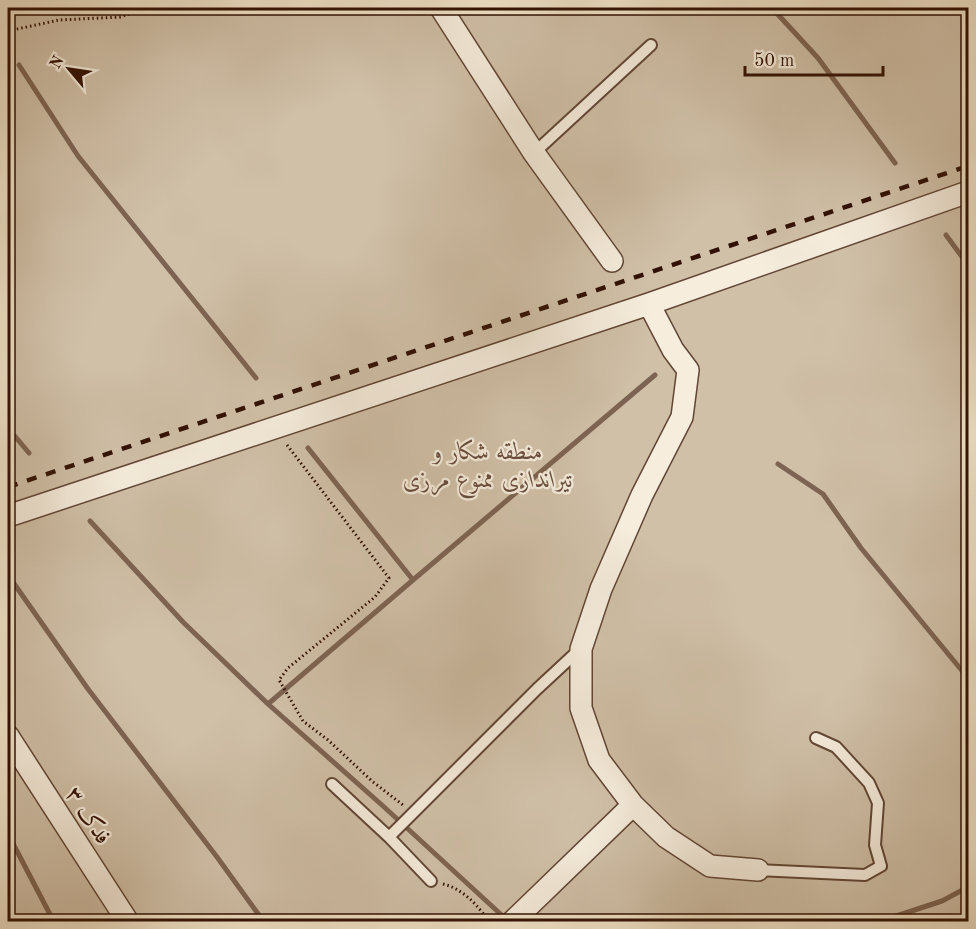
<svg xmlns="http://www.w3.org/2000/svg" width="976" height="929" viewBox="0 0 976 929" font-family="'Old Standard TT',Amiri,serif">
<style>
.green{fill:#d0c0a8;stroke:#806856;stroke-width:1.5}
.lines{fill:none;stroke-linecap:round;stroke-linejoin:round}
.stream{stroke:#7d6452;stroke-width:5}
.service-casing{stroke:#614635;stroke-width:14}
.minor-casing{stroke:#614635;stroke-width:24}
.path{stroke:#311103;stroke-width:3;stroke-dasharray:1.5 3;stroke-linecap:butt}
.service{stroke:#f6eddd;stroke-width:10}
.minor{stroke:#f6eddd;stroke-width:21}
.rail{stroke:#311103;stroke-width:4.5;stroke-dasharray:10 10;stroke-linecap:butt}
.labels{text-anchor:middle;stroke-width:4.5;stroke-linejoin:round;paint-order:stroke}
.park-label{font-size:24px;font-style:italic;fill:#694e3d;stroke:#f6eddd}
.street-label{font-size:24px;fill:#311103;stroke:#f6eddd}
</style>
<rect width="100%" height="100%" fill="#f1e4ca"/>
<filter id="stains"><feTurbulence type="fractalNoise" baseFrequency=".00333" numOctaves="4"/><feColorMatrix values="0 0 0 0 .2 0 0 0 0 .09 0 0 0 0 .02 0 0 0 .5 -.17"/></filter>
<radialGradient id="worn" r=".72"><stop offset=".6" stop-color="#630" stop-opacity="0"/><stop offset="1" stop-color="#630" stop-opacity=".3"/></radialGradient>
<path class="green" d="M8 8H968V921H8Z"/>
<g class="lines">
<path class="stream" d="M772 8 818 58 895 163
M19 65 78 156 256 378
M946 235 968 265
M8 428 29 453
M778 464 823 494 861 548 968 678
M90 521 183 622 268 704 383 806 507 920
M8 575 88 689 217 857 264 922
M413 580 655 375
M268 704 413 580 308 448
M8 834 54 922
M844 922 881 921 942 901 968 887"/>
<defs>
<path id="service" d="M534 153 651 45
M332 784 389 837 537 689 579 650
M389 837 431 881
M758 870 865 875 881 866 875 845 878 803 869 783 836 747 816 738"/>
<path id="minor" d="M441 8 534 153 612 261
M649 304 673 350 688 370 682 417 642 495 601 589 581 649V708L599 760 633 805 666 837 710 866 758 870
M8 516 649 304 968 192
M8 736 128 922
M512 922 633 805"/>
</defs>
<use href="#service" class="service-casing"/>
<use href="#minor" class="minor-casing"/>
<path class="path" d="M8 31 59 20 120 17 147 8
M287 445 389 578 375 597 288 668 279 680 303 721 328 740 373 782 403 805
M443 884C463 889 478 905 489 922"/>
<use href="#service" class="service"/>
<use href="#minor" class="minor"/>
<path class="rail" d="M8 487 968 166"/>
</g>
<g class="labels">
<g class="park-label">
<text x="488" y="459">منطقه شکار و<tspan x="488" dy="28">تیراندازی ممنوع مرزی</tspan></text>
</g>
<g class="street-label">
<text transform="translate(89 815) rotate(57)" y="8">فدک ۳</text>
</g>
</g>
<rect width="976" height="929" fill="none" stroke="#f1e4ca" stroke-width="30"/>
<rect x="9" y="9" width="958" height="911" fill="none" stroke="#311103" stroke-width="3"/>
<rect x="15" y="15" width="946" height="899" fill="none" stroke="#311103" stroke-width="1.5"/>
<g transform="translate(69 69) rotate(299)" stroke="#f6eddd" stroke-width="4.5" paint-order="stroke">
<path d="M0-4.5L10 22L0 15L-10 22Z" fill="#311103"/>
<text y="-9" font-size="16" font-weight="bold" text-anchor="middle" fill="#311103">N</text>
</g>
<path d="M745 66v9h138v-9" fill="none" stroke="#311103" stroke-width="3"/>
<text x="754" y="66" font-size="18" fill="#311103" stroke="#f6eddd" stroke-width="4.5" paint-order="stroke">50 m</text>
<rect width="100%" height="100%" filter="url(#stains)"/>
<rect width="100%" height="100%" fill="url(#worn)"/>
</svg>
